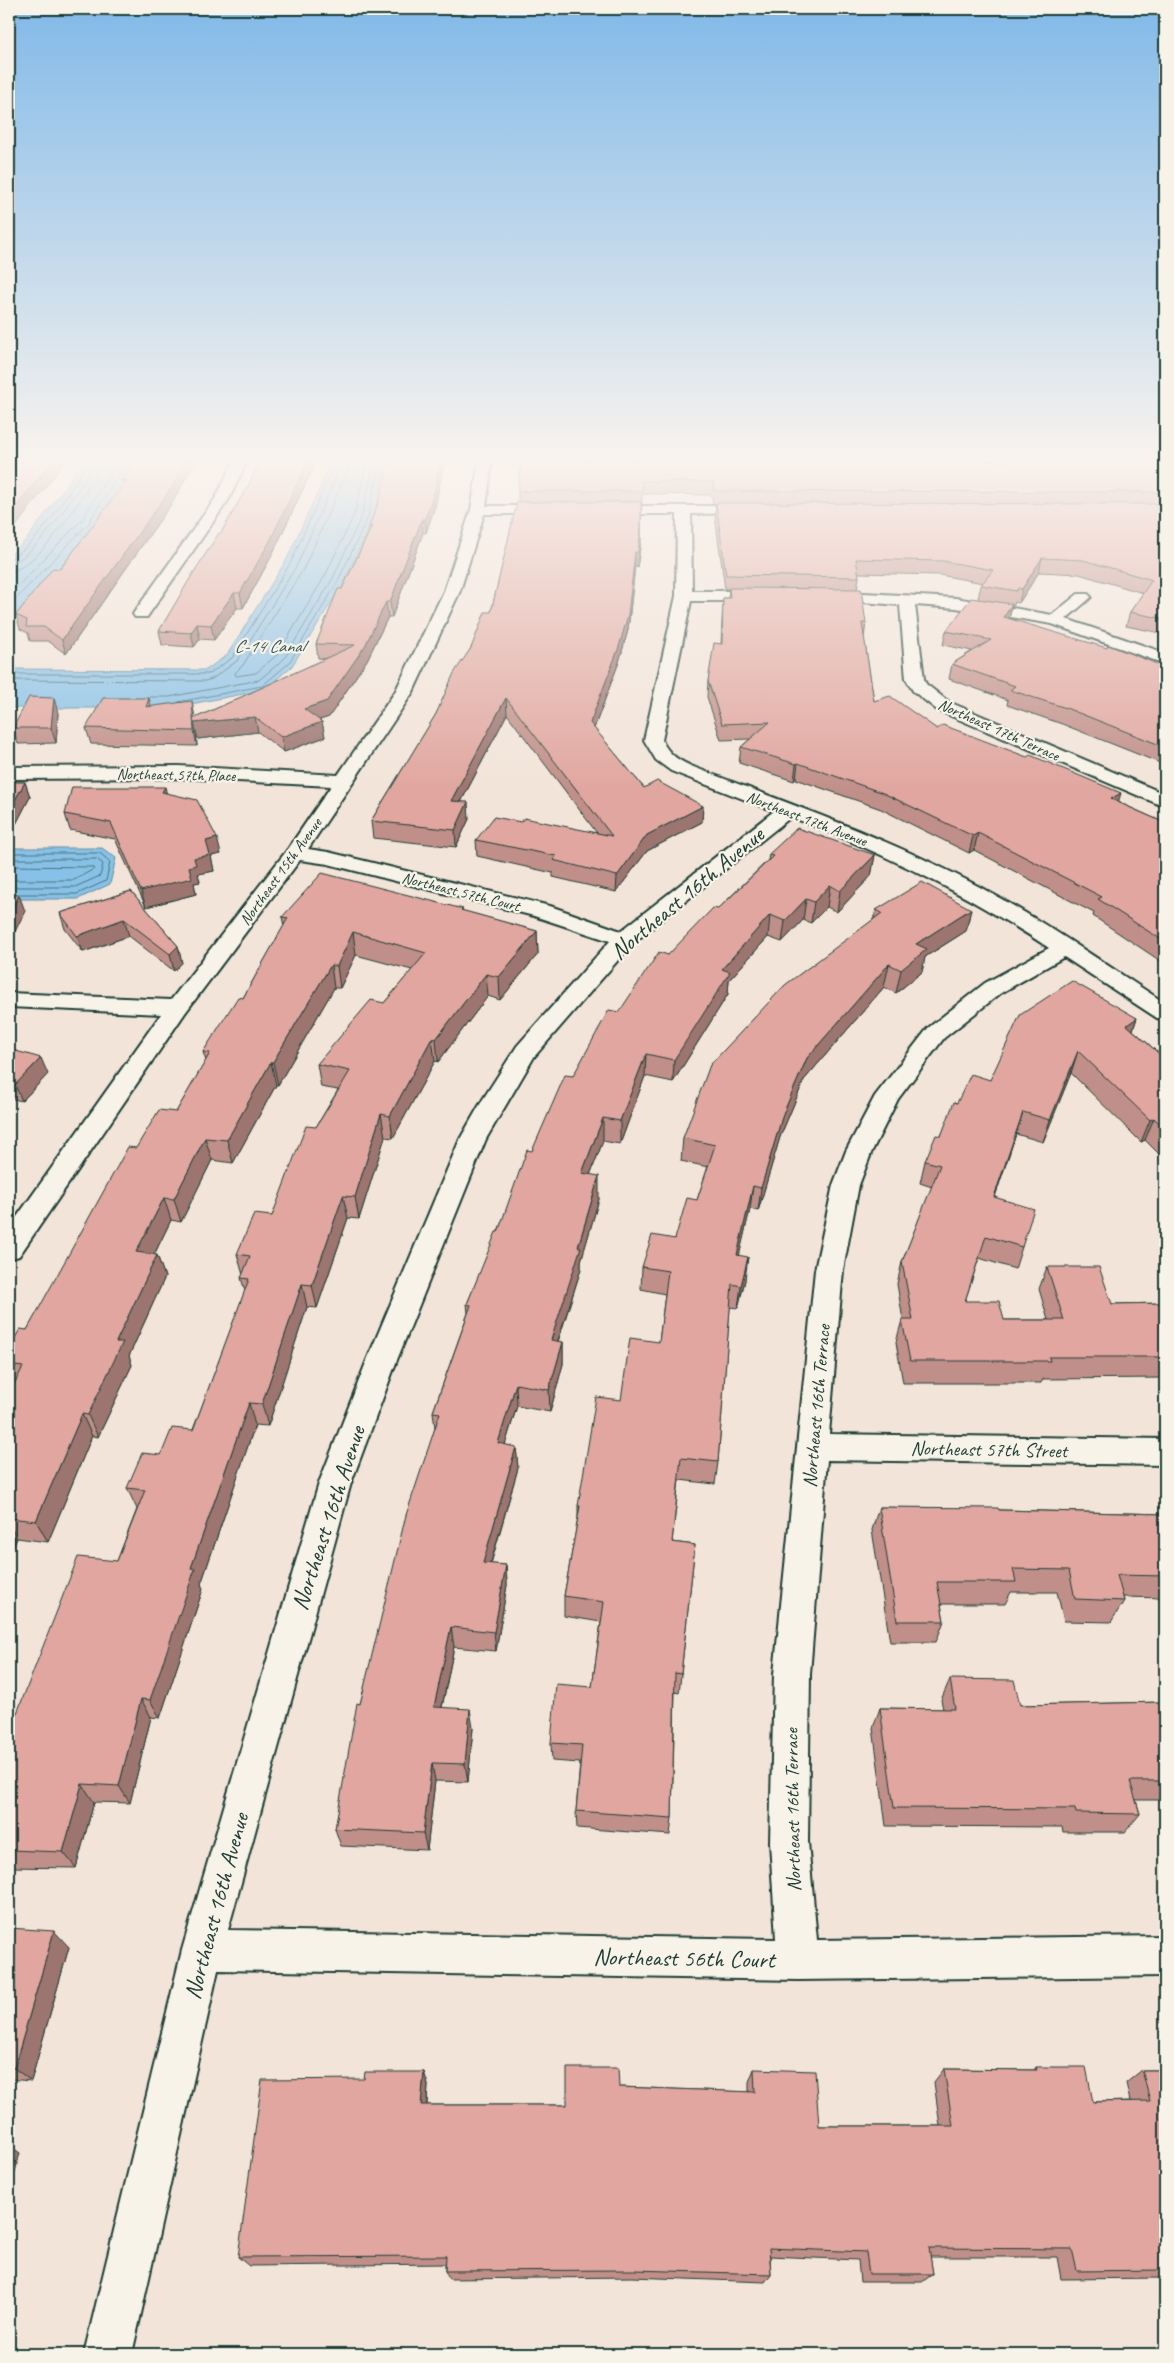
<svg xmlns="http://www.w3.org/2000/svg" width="1174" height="2363" viewBox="0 0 1174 2363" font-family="Caveat,sans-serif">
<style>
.water{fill:#88c1e7;stroke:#5e8c9f}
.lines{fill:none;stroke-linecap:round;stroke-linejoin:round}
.shore{stroke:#49727c;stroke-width:1}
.street-casing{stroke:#1f3d34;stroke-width:4}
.street{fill:#f7f3e8;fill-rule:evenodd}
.wall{fill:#c18f89;stroke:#1f3d34}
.shaded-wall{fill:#9d746f;stroke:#1f3d34}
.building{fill:#e0a69f;stroke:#1f3d34}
.labels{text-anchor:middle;stroke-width:4.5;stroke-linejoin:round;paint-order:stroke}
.far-street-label{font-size:16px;fill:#1f3d34;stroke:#f7f3e8}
.far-water-label{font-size:18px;font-style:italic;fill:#345758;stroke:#f7f3e8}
.street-label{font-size:20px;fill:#1f3d34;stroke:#f7f3e8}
.near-street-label{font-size:24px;fill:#1f3d34;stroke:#f7f3e8}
</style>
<rect width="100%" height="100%" fill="#f2e4d9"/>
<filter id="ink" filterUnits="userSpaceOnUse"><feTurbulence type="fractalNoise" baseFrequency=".02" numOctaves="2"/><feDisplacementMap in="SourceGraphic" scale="10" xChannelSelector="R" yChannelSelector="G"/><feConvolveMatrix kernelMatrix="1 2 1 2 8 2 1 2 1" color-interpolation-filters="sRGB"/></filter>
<g filter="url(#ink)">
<path class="water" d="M84 461H140L96 531 9 623V556L27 539Z
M332 461H387L373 519 342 585 292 666 264 690 170 708H9V669L206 670 227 655 287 559Z
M9 848H102L116 858 110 884 78 899H9Z"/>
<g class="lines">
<path class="shore" d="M350 461 348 470 304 568 243 665 235 673 236 676 256 673 278 654 325 576 355 513 367 461
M9 559C40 544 67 494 86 466L87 461
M9 565C42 551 71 498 92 469L93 461
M9 573C46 560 76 505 98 473L101 461
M9 595 82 520 118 461
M9 606 88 524 127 461
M9 674H209L232 658 291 562 336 461
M9 680 205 681 212 679 237 661 297 565 343 461
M150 697H169L259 680 284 659 332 580 362 515 375 461
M178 702 262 686 289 663 337 583 368 517 381 461
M9 853H100L110 862 106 881 77 894H9
M9 859H97L103 864 100 876 75 887H9
M9 866 92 867 94 869 74 880H9"/>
<defs>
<path id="street" d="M234 461H247L229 499 147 617H135L133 614 215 499Z
M479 461H492L486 506H550L557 510 550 514H484L460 591 413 692 308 849 328 852 550 906 621 931 774 811 671 771 656 760 644 740 676 596 677 514H606L599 510 606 506H752L757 507 759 510 757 513 691 514 692 591H763L771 596 763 601H691L662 740C668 755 681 762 696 768 803 809 912 846 1012 905 1064 935 1114 970 1165 1003V1020L1157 1018 1064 957 1001 993 944 1038 898 1099 872 1151 859 1185 843 1270 829 1434 1165 1439V1465L827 1460 810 1674 808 1842 817 1940 1165 1936V1976L798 1980 218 1970 132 2354H84L182 1950 319 1483 367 1360 460 1139 483 1099 517 1046 610 941 534 916 328 864 300 860 185 1013 19 1256 9 1259V1228L161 1014 9 1007V993L171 1000 288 849 331 786 179 778 9 779V767L179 766 338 775 395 692 444 591 471 510ZM791 817C882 852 967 894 1049 948L985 983 928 1028 875 1096 846 1151 833 1185 815 1270 774 1674 770 1842 776 1939 228 1930 351 1483 397 1360 486 1139 534 1057 632 944Z
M827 591 956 598 1052 615 1078 594H1088L1091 597 1088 600 1066 619 1165 653V664L1052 624 956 608 915 605 924 679 926 684 949 702 1165 794V807L937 710 913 691 906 679 900 605 822 599 819 596Z"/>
</defs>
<use href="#street" class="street-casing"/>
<use href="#street" class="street"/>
</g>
<path class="wall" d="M135 461 174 500 66 654 48 641H30L28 633 20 629 16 615 60 569 124 485 122 480Z
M260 461H314L313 468 271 557 243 608H237L214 640 200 639 194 647 162 645 159 631 221 533 249 484Z
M521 461H1165V634L1126 626 1130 612 1143 593 1079 574 1039 572 1019 603 1015 602 1014 605H1012L1009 619 1165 667V765L1062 724 1007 705 1008 700 949 679 952 664 972 651 943 645 946 631 978 599 981 585 983 583 940 575 858 573 859 577 857 589 866 623 864 638 874 701 937 729 1118 802 1165 823V964L1093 916 1094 913 974 850 969 853 881 809 796 779 794 781 739 763 741 747 750 739 721 740 707 697 708 681 721 643 723 598H728L729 589H725L715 516 716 504H713L712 495 642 494 641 542 637 567 635 566 628 630 619 662 594 728 644 788 703 806 702 822 647 851 616 892 553 877V873L477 856 476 840 521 822 597 833 507 714 461 802 469 819 456 847 373 838 371 821 436 714 471 648 491 612 518 502V491Z
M436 503 426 533H423L392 617H388L367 660 329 717 320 720 322 722 325 737 284 752 258 732 198 739 196 734 197 746 91 744 86 728 151 706 195 718 326 659 318 658 316 644 369 531V526Z
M58 713 56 743 18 744 13 728Z
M9 782H25L30 797 16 824H9Z
M166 793 221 854 211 856 214 871 198 874 200 882 194 883 196 894 146 907 115 839 70 830 65 814Z
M769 854 875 855 871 876 837 912 827 907 811 923 803 920 782 942 768 937 729 980 728 994 673 1082 645 1076 620 1144 603 1141 590 1175 599 1199 581 1261V1269L558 1342H563V1364L550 1412 517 1406 505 1445 516 1447 518 1468 491 1564 506 1565 507 1585 496 1651 454 1647 442 1708 473 1728 468 1782 435 1781 427 1850 341 1846 335 1829 360 1704 435 1428 433 1412 468 1313 467 1304 532 1151 573 1076 619 1012 668 955 718 909 768 860Z
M131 891 178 946 182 963 174 971 129 936 83 952 65 929 60 913Z
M971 909 966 931 925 957 922 972 896 993 884 987 804 1080 780 1137 758 1211 750 1209 739 1255 745 1280 738 1308 730 1307 718 1462 715 1484 679 1480 672 1542 695 1545 679 1693 675 1692 672 1818 670 1835 577 1828 576 1811 580 1763 552 1761 551 1743 592 1687 601 1622 564 1616V1596L578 1518V1506L621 1400 659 1342 665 1294 641 1289 642 1267 675 1239 697 1200 708 1167 681 1161 683 1138 874 918 876 910Z
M463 911 537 931 538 954 500 1000 488 996 438 1062 435 1061 393 1138 385 1137 359 1219 348 1218 317 1308 307 1307 268 1426 255 1425 201 1584 203 1589 160 1718 151 1717 130 1803 94 1802 76 1868 9 1867V1713H17L117 1561 137 1509 127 1488 161 1455 193 1430 245 1291 241 1278 243 1275 237 1254 272 1216 316 1127 338 1090 321 1087 317 1064 384 1003 412 970 356 955 340 988H334L278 1085H276L233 1163 212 1160 181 1222 171 1220 154 1255H157L165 1277 129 1356 132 1365 98 1437 92 1436 48 1542 17 1538 9 1557V1394L13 1386H12L9 1380V1349L27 1330 136 1148 176 1112 206 1061 203 1052 243 998 284 926 282 917Z
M1137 1018 1133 1030 1165 1059V1160L1145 1140 1141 1142 1071 1073 1043 1142 1016 1134 995 1197 1022 1247 1015 1269 979 1258 965 1301 1004 1320H1048L1039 1289 1047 1267 1112 1304 1165 1303V1378L1043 1379 1041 1383H903L896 1342 902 1320H903L897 1284 902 1262 932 1187 920 1183 925 1161 941 1136 957 1103 990 1080Z
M9 1049 48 1074 22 1101 9 1098Z
M879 1507 1165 1514V1598L1123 1597 1124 1601 1111 1622 1064 1621 1057 1592H1011L1005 1604H941L944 1621 936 1642H890L872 1530Z
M950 1679 1020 1705 1165 1702V1800H1136L1140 1814 1125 1832H1063L1062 1827 886 1826 873 1728 880 1708 943 1709 941 1700Z
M9 1928 69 1947 31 2081 9 2079Z
M1036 2067 1093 2102 1130 2101 1126 2083 1142 2070H1165V2278L1061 2279 1057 2257H930L933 2274 922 2282H860L858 2260 770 2256 771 2274 765 2282 632 2277 449 2279 445 2271V2264L249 2266 238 2257 364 2079 424 2072 428 2085 427 2105H567L619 2087 749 2092V2082L754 2069 819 2126H940L934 2082 944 2069 1034 2070Z"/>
<path class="shaded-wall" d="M52 461H65L17 525 9 534V516Z
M186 461H195L174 500 66 654 62 640Z
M308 461H314L313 468 271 557 243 608 240 593Z
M440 461H444L436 503 426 533 425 519Z
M422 519 423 533 392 617 390 602Z
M641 528V542L637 567 638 552Z
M635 552V566L628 630 619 662 590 739V723Z
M1042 558 1039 572 1019 603 1022 589Z
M234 593 237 608 214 640 211 625Z
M386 602 388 617 367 660 329 717 307 724 304 709 327 701Z
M1012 604 1009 619 1004 617Z
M197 624 200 639 194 647 191 633Z
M54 698 58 713 56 743 51 728Z
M149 698 153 713 146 707Z
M506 698 507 714 453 817 451 801Z
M192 701 195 717V723L255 717 258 732 198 739 193 719 196 734 197 746 194 731Z
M322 722 325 737 284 752 281 737Z
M798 763 796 779 794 781 796 764Z
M25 782 30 797 16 824 10 809Z
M165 787 169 803 162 792Z
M1121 793 1116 810 1111 799Z
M468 802 469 819 456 847 455 830Z
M703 806 702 822 647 851 616 892 617 876 647 835Z
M978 833 974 850 969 853 973 836Z
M217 838 221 854 211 856 214 871 198 874 200 882 194 883 196 894 146 907 141 891 189 867 194 858 206 841Z
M875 855 871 876 837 912 840 891Z
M830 885 827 907 811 923 814 902Z
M19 895 25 911 9 944V915Z
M806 899 803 920 782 942 785 921Z
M971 909 966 931 925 957 922 972 896 993 901 970 916 944Z
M770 915 768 937 729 980 728 994 673 1082 674 1060 722 969Z
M124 919 129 936 83 952 77 936Z
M537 931 538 954 500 1000 499 977Z
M353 932 356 955 340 988 337 966Z
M178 946 182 963 174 971 170 954Z
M889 964 884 987 804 1080 780 1137 758 1211 761 1188 783 1114 807 1058Z
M331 965 334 988 278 1085 273 1062Z
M486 974 488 996 438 1062 436 1039Z
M1137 1018 1129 1040 1127 1025Z
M432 1038 435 1061 393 1138 390 1116Z
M1078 1051 1071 1073 1043 1142 1050 1120Z
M646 1054 645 1076 620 1144V1121Z
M41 1058 48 1074 22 1101 15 1085Z
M271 1062 276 1085 233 1163 227 1140Z
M1023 1112 1016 1134 987 1219 994 1197Z
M381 1114 385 1137 359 1219 355 1197Z
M603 1118V1141L582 1196V1173Z
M1154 1118 1145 1140 1141 1142 1150 1120Z
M205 1138 212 1160 181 1222 174 1199Z
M599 1176V1199L581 1261V1269L551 1362V1340Z
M753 1186 750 1209 734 1278 737 1255Z
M343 1196 348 1218 317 1308 312 1285Z
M164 1198 171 1220 144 1275 136 1252Z
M157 1255 165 1277 129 1356 132 1365 98 1437 88 1415 116 1342Z
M748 1257 745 1280 738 1308 741 1286Z
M302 1284 307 1307 268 1426 262 1404Z
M563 1342V1364L550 1412 549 1390Z
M516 1384 517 1406 499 1464 498 1443Z
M249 1403 255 1425 201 1584 203 1589 160 1718 150 1700 191 1568Z
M82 1414 92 1436 48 1542 36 1521Z
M516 1447 518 1468 485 1583 483 1563Z
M9 1524 17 1538 9 1557Z
M506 1565 507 1585 496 1651 494 1632Z
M451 1627 454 1647 438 1726 434 1707Z
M141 1699 151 1717 130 1803 119 1786Z
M470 1709 473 1728 468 1782 465 1764Z
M432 1763 435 1781 427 1850 423 1833Z
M82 1784 94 1802 76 1868 63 1852Z
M54 1931 69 1947 31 2081 14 2068Z
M424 2072 428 2085 426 2117 421 2105Z
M9 2145 20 2153 9 2195Z"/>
<path class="building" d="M10 461H52L9 516V462Z
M135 461H186L172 487 62 640 44 627H26L27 620 16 615 53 568 60 569 127 480H122Z
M260 461H308L269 543 240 593H234L211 625 197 624 191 633 159 631 192 575 219 533H221L249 484Z
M394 461H440L435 490 425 519H422L390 602H386L365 646 327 701 304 709 322 722 281 737 255 717 194 723 193 719 355 645 316 644 338 589H342L372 526H369L380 498 388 466H392Z
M521 461H1165V492L714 491 713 482 642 481V491H518Z
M517 502H641V528L638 552H635L628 615 619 647 590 723 644 788 657 781 703 806 647 835 617 876 553 860 556 856 476 840 494 817 521 822 524 818 612 836 506 698 451 801 468 802 455 830 371 821 436 714 454 673 471 648 485 612H491Z
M716 503 1165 504V619L1130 612 1152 580 1083 560 1042 558 1022 589 1018 588 1017 591 981 585 993 570 943 561 856 559 859 577 726 575Z
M729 588 861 589 866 623H862L874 701 890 696 937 729 943 725 1027 757 1030 755 1121 793 1111 799 1165 823V942L1098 899 1102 897 978 833 973 836 883 793 798 763 796 764 741 747 770 722 722 724 708 681 714 643 722 644 723 598H730Z
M971 598 1012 604 1004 617 1107 648 1108 645 1165 667V747L1066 708 1010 690 1015 686 952 664 991 640 946 631Z
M29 697 54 698 51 728H13Z
M103 698H149L146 707 192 701 194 731 86 728Z
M9 782H25L10 809H9Z
M72 787H165L162 792 197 800 217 838 206 841 210 855 194 858 196 865 189 867 192 878 141 891 111 823 65 814Z
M797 828 875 855 840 891 830 885 814 902 806 899 785 921 770 915 722 969 730 972 674 1060 646 1054 620 1121 603 1118 582 1173 599 1176 578 1247H581L551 1340 563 1342 549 1390 516 1384 498 1443 516 1447 483 1563 506 1565 494 1632 451 1627 434 1707 470 1709 465 1764 432 1763 423 1833 335 1829 357 1703 360 1704 406 1515 440 1413 433 1412 471 1305 467 1304 496 1232H498L527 1150 532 1151 565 1075 573 1076 609 1010 619 1012 659 952 668 955 713 908 718 909 773 856 769 854Z
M322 873 463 909 461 910 537 931 499 977 486 974 436 1039 432 1038 390 1116 381 1114 355 1197 343 1196 312 1285 302 1284 262 1404 249 1403 191 1568 195 1569 150 1700 141 1699 119 1786 82 1784 63 1852 9 1850V1713H17L78 1557 117 1561 145 1490 127 1488 142 1453 161 1455 172 1428 193 1430 249 1279 241 1278 250 1256 237 1254 254 1214 272 1216 306 1126 316 1127 350 1071 317 1064 371 1000 384 1003 426 953 353 932 337 966 331 965 273 1062H271L227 1140 205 1138 174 1199 164 1198 136 1252 157 1255 116 1342H123L88 1415 82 1414 36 1521 9 1518V1394L23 1367 9 1365V1349L20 1329 27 1330 128 1147 136 1148 159 1110 176 1112 210 1053 203 1052 238 997 243 998 288 918 282 917Z
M922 882 971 909 916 944 927 949 901 970 889 964 807 1058 783 1114 761 1188 753 1186 737 1255 748 1257 741 1286 732 1284 718 1462 681 1458 672 1542 695 1545 681 1674 675 1673 672 1818 576 1811 582 1745 551 1743 556 1684 592 1687 604 1602 564 1596 580 1506H578L596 1397 621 1400 630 1338 659 1342 668 1271 642 1267 652 1235 675 1239 687 1198 697 1200 715 1145 683 1138 710 1065 785 985 882 913 876 910Z
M131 891 178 946 170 954 124 919 77 936 60 913Z
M9 895H19L9 915Z
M1072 981 1137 1018 1127 1025 1165 1059V1129L1154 1118 1150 1120 1078 1051 1050 1120 1023 1112 994 1197 1034 1209 1022 1247 986 1236 965 1301H999L1004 1320H1064L1047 1267H1099L1112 1304 1165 1303V1357H1049L1050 1361H910L902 1320H913L902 1262 940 1165 925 1161 936 1135 941 1136 954 1102 957 1103 971 1074 990 1080 1020 1015Z
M9 1049 41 1058 15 1085 9 1083Z
M879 1507 998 1508 999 1510 1165 1514V1576L1117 1575 1124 1601 1075 1599 1069 1570 1013 1569 1016 1582H937L944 1621H897Z
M950 1679 1014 1680 1020 1705 1165 1702V1781H1130L1140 1814 1076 1813 1075 1809 894 1808 880 1708 955 1709Z
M9 1928 54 1931 14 2068 9 2067Z
M1036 2067H1086L1093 2102 1150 2101 1142 2070H1165V2270L1077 2271 1072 2249 929 2248 933 2274H869L866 2252 769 2248 771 2274 634 2270 445 2271 446 2256 238 2257 262 2080 364 2079 365 2072H424L421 2105H567V2068H618L619 2087 755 2092 754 2069 815 2071 819 2126H953L944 2069 1037 2070Z"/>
</g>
<linearGradient id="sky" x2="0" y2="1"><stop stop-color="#81b9e8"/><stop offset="0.58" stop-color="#f9f3ee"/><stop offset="1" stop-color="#f9f3ee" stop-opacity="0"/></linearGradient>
<rect width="1174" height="792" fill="url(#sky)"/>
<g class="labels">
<g class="far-street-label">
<text transform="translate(999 729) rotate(24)" y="6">Northeast 17th Terrace</text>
<text transform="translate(176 774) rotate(1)" y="6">Northeast 57th Place</text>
<text transform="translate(807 818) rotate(21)" y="6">Northeast 17th Avenue</text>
<text transform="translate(280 871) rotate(-54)" y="6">Northeast 15th Avenue</text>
<text transform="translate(461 891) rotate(14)" y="6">Northeast 57th Court</text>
</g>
<g class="far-water-label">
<text x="269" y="652">C-14 Canal</text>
</g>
<g class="street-label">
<text transform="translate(816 1406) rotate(-85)" y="7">Northeast 16th Terrace</text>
<text transform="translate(989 1449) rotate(1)" y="7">Northeast 57th Street</text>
<text transform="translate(792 1810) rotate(-91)" y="7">Northeast 16th Terrace</text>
</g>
<g class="near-street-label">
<text transform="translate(687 893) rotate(-40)" y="8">Northeast 16th Avenue</text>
<text transform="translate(328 1518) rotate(-72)" y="8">Northeast 16th Avenue</text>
<text transform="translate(216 1906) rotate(-75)" y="8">Northeast 16th Avenue</text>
<text transform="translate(684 1958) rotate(1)" y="8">Northeast 56th Court</text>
</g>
</g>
<rect width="1174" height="2363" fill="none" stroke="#f7f3e8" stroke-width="30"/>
<rect x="15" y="15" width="1144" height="2333" fill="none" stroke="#1f3d34" stroke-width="2" filter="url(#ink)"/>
</svg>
